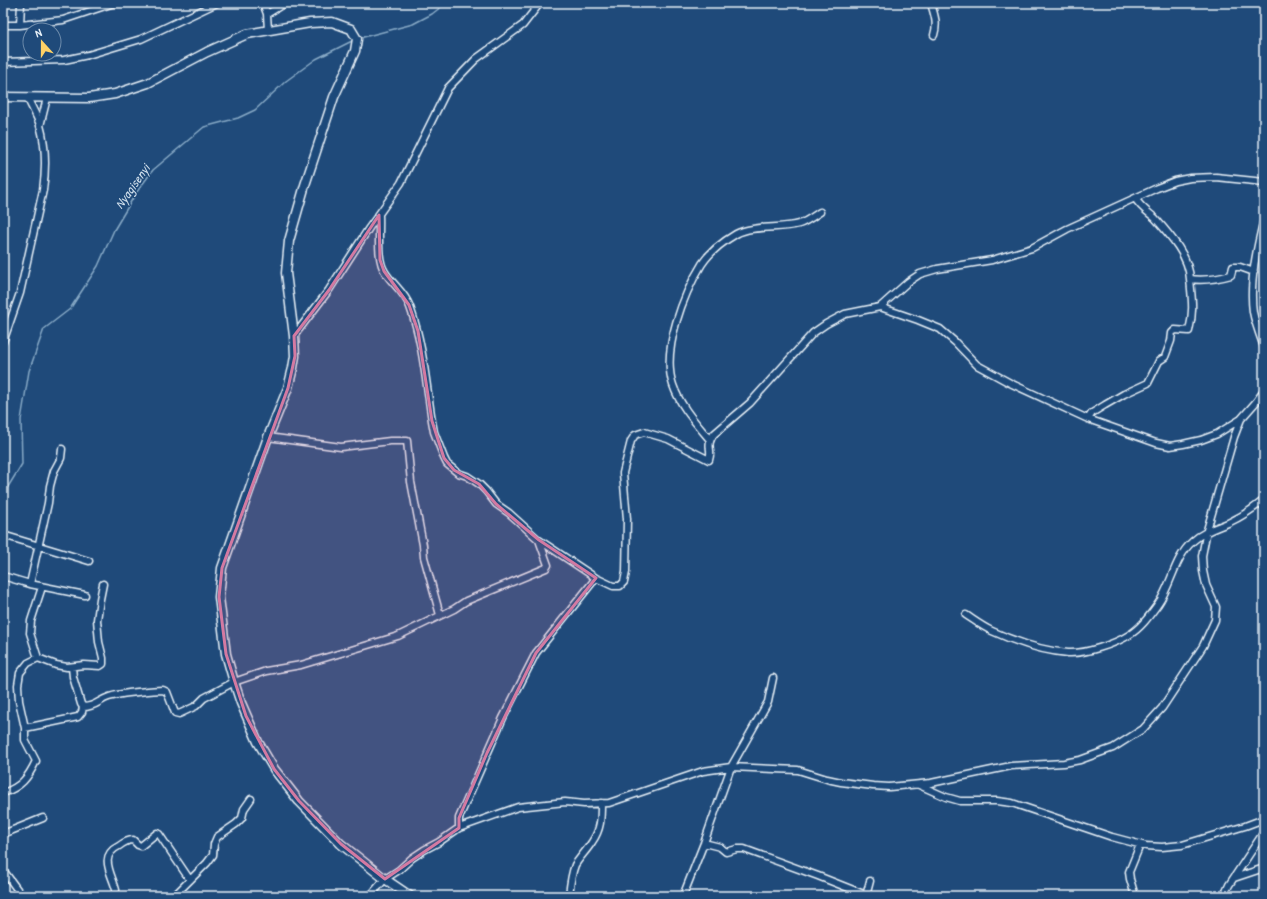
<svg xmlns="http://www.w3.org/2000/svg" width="1267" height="899" viewBox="0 0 1267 899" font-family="'Patrick Hand',sans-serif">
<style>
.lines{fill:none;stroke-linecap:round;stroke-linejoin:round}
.stream{stroke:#89abc7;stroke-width:1.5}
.street-casing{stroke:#e8f1f8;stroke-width:9}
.secondary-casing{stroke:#e8f1f8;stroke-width:11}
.street{stroke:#1f4a7a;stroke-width:6}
.secondary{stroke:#1f4a7a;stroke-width:8}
.marked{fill:#d37aa2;fill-opacity:0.2;stroke:#d37aa2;stroke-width:3;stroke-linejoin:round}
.labels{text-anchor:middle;stroke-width:3;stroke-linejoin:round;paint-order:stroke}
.water-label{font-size:13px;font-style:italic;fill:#d0dfec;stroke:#1f4a7a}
</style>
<rect width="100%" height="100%" fill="#1f4a7a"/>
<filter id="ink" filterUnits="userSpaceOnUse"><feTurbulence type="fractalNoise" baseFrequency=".025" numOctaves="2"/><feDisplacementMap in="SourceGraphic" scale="8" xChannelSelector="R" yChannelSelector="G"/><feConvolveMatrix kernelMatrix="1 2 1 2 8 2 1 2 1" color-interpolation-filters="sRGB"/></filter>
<g filter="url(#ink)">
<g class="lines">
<path class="stream" d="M360 38 413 24 432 14 446 3
M3 495 22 464 21 420 29 371 44 329 70 309 98 266 114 230 136 193 153 170 204 127 238 118 255 110 286 81 316 59 354 40"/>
<defs>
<path id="street" d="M263 3 267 14 268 30
M931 3C934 15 938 22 934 35
M267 14 285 3
M3 25H20L63 20 114 3
M20 25 21 3
M3 62 64 60 88 55 141 39 217 3
M40 126 47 98
M1135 198C1140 207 1148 212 1155 218 1170 235 1189 256 1190 279
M1264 219C1257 247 1249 282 1253 312 1255 323 1260 336 1264 347
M880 307 908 282 920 274 937 269 992 260 1032 248 1067 229 1157 188 1175 181 1190 178 1216 177 1264 182
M294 336 329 290 369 228 401 183 448 88 476 59 523 25 540 3
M3 342 20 293 43 190C46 169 46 146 40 125 37 116 31 106 27 97
M1088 419 1092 413 1105 405 1124 394 1148 383 1159 361 1165 357 1171 341 1172 333 1175 330 1189 331C1194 311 1192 300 1190 279 1205 281 1217 279 1231 275L1233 267H1240L1254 272
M268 437 341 447 390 441H407L411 482 423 545 424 557 440 615
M710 440C696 423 680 406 673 385 661 350 684 293 702 264 710 252 724 241 736 234 752 225 781 229 799 224 806 222 814 216 820 212
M62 449 61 458 54 471 50 486 48 503 30 584 85 595
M3 535 89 561
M539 540 596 578
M3 576 30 584
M42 587 31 621 30 633 38 658 56 665 67 667 84 665 100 666 103 664V658L99 642 97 620 100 599 103 584
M966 615C975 621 983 627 992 631 1016 642 1042 651 1068 653 1085 654 1115 644 1129 635 1141 628 1150 615 1158 604 1172 584 1174 558 1193 541 1204 531 1216 528 1228 523 1241 517 1253 509 1264 500
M72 667 73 677 81 704 83 707C96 707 99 700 109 697 126 692 145 691 163 690L167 692 175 713 179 714 196 706 204 698 234 682 266 671 301 665 398 636 454 609 466 601 546 568 548 565 539 540 509 513 496 504 486 491 479 484 467 476 458 473 447 464 444 458 434 432 432 421C426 383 423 343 410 307 405 292 392 284 385 272 376 259 380 230 379 215
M25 728 78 717 82 712 83 707
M919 785 946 797 960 801H997L1012 803 1112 837 1146 846 1162 847 1182 845 1245 826 1261 820 1264 817
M3 793C21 787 28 778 36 761L25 740V728L19 701 18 685 20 673 28 663 38 658
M459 828V818L503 718 536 653 596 578 613 586H620L624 582 626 572 627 519 623 473 631 441 635 435 644 432 668 439 709 460C713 449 705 446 714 434L750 403 813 333 826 324 845 314 880 307 918 320 940 329 955 342 977 365 1010 383 1088 419 1156 443 1170 446 1183 444 1201 440 1217 434 1241 419
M3 834 43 818
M704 843 720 847 726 852 737 849H744L818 876 866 895
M3 870 22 896
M1234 878 1264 868
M113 896 116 890C112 874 98 856 119 846 123 843 128 840 133 840L138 845 141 846 157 833 159 834 190 880
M174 896 207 863 213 855 214 844 217 837 236 824 242 818 244 809 251 799
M369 896 371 895 385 879 399 870 412 858 424 850 439 842 459 828 518 807 565 802 584 804 609 803 703 771 731 767 798 770 827 779 841 782 873 786 889 787 931 783 1011 766 1064 763 1080 760 1113 748 1143 729 1162 708 1203 646 1215 620 1216 607 1206 585 1203 571 1202 556 1207 530 1234 437 1241 419 1256 402 1264 391
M569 896C570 886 571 875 575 865 580 857 587 850 592 842 601 829 601 819 601 803
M683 896 704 843 731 767 768 702 773 678
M866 896 870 881
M1135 896 1130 879 1129 872 1140 845
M1224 896 1229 885 1264 832"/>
<path id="secondary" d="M3 97 89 98 115 94 148 83 207 52 247 34 310 23 332 22 351 29 357 39 355 51 334 97 305 185 289 241 286 273 294 336 295 356 293 368 288 388 268 437 222 568 219 597 226 654 234 682 241 703 258 742 274 769 299 801 341 844 385 879 410 896"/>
</defs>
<use href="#street" class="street-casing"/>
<use href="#secondary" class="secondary-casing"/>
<use href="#street" class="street"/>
<use href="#secondary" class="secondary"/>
</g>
</g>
<path class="marked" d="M379 215 380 260 384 271 409 305 418 331 432 421 444 458 454 470 479 484 496 504 539 540 596 578 536 653 487 753 459 818V828L385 879 341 844 299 801 274 769 246 716 226 654 219 597 222 568 288 388 295 356 294 336 329 290Z"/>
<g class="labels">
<g class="water-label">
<text transform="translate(132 186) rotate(-55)" y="5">Nyagisenyi</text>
</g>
</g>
<rect width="1267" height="899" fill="none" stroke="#1f4a7a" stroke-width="16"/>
<rect x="8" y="8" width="1251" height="883" fill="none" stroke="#e8f1f8" stroke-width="1.5" filter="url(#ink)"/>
<g transform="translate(42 42) rotate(339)"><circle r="19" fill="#1f4a7a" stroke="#6f8dac"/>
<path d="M0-3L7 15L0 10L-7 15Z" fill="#ffd166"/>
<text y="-6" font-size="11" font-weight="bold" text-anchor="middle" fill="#e8f1f8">N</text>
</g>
</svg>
